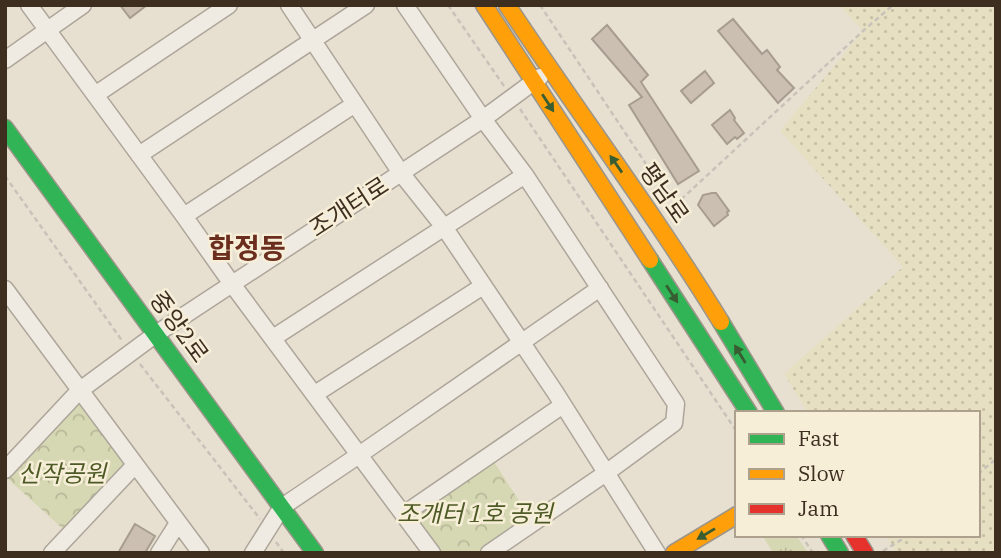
<svg xmlns="http://www.w3.org/2000/svg" width="1001" height="558" viewBox="0 0 1001 558" font-family="'IBM Plex Serif','Noto Sans KR',serif">
<style>
.farmland{fill:url(#farmland-dots)}
.grass{fill:url(#grass-tufts)}
.forest{fill:url(#forest-crowns)}
.building{fill:#cbbfb2;stroke:#a89c90;stroke-width:2}
.lines{fill:none;stroke-linecap:round;stroke-linejoin:round}
.street-casing{stroke:#ada599;stroke-width:19}
.fast-casing{stroke:#9c958a;stroke-width:19}
.slow-casing{stroke:#9c958a;stroke-width:19}
.jam-casing{stroke:#9c958a;stroke-width:19}
.path{stroke:#c8c2b9;stroke-width:2.5;stroke-dasharray:5 3.5;stroke-linecap:butt}
.street{stroke:#efebe3;stroke-width:16}
.fast{stroke:#30b455;stroke-width:16}
.slow{stroke:#ff9f0a;stroke-width:16}
.jam{stroke:#e5322d;stroke-width:16}
.oneway{fill:#385d33}
.labels{text-anchor:middle;stroke-width:5;stroke-linejoin:round;paint-order:stroke}
.street-label{font-size:24px;fill:#3d2e20;stroke:#f7eed8}
.park-label{font-size:24px;font-style:italic;fill:#4d5a26;stroke:#f7eed8}
.quarter-label{font-size:28px;font-weight:bold;fill:#6b2e1e;stroke:#f7eed8}
</style>
<defs>
<pattern id="farmland-dots" width="8" height="8" patternUnits="userSpaceOnUse" patternTransform="scale(1.75)"><rect width="8" height="8" fill="#e6dfc2"/><path d="M2 2h.1M6 6h.1" fill="none" stroke="#c6c0a6" stroke-width="1.8" stroke-linecap="round"/></pattern>
<pattern id="grass-tufts" width="24" height="20" patternUnits="userSpaceOnUse" patternTransform="scale(1.75)"><rect width="24" height="20" fill="#d6d7b3"/><path d="M3 7l-1-3M5 7V3M7 7l1-3M15 17l-1-3M17 17v-4M19 17l1-3" fill="none" stroke="#b9b99a"/></pattern>
<pattern id="forest-crowns" width="20" height="18" patternUnits="userSpaceOnUse" patternTransform="scale(1.75)"><rect width="20" height="18" fill="#d6d7b3"/><path d="M2 6a3 3 0 1 1 6 0M12 15a3 3 0 1 1 6 0" fill="none" stroke="#b9b99a"/></pattern>
</defs>
<rect width="100%" height="100%" fill="#e7e0d1"/>
<path class="farmland" d="M839 5H996V553H897L885 535H978V413H808L784 374 903 267 780 131 863 31Z"/>
<path class="grass" d="M762 535H796L808 553H773Z"/>
<path class="forest" d="M80 396 131 456 63 529 7 478Z
M493 460 530 518 481 553H441L414 514Z"/>
<path class="building" d="M120 5H147L130 18Z
M733 19 762 54 767 50 780 67 777 70 794 88 778 103 718 31Z
M607 25 648 75 641 82 699 171 678 184 629 105 642 97 592 39Z
M705 71 714 83 691 103 681 91Z
M730 110 735 118 734 120 744 133 737 139 735 137 727 144 712 125Z
M712 193H716L729 211 727 212 728 215 714 226 698 205 703 195Z
M135 524 155 536 145 553H118Z"/>
<g class="lines">
<defs>
<path id="street" d="M29 5 184 216 232 284 432 553
M289 5 401 173 444 227 555 392 657 553
M405 5 483 119 525 175 676 404 674 423 606 473 489 553
M5 60 83 5
M95 95 229 5
M139 155 366 5
M184 216 355 104
M5 289 201 553
M273 338 525 175
M315 394 483 286
M5 470 79 391 156 334 483 119 540 77
M404 514 563 405
M52 553 135 465
M159 553 178 523
M253 553 282 507 359 455 600 288"/>
<path id="fast" d="M5 128 315 553
M650 260 749 413
M721 322 776 413
M829 535 840 553"/>
<path id="slow" d="M484 5 650 260
M507 5C577 111 654 213 721 322
M674 553 737 515"/>
<path id="jam" d="M854 535 865 553"/>
</defs>
<use href="#street" class="street-casing"/>
<use href="#fast" class="fast-casing"/>
<use href="#slow" class="slow-casing"/>
<use href="#jam" class="jam-casing"/>
<path class="path" d="M448 5 504 86
M540 5 674 206
M520 109 737 432
M5 176 123 342
M667 208 674 206 863 31 893 5
M140 364 260 519
M978 474 996 459
M801 535 813 553
M276 542 284 553
M883 551 909 535"/>
<use href="#street" class="street"/>
<use href="#fast" class="fast"/>
<use href="#slow" class="slow"/>
<use href="#jam" class="jam"/>
</g>
<defs><path id="oneway-solid" d="M-6-.8H1V-3.2L6.5 0L1 3.2V.8H-6Z" transform="scale(1.75)"/></defs>
<g class="oneway">
<use href="#oneway-solid" transform="translate(548 103) rotate(57)"/>
<use href="#oneway-solid" transform="translate(616 164) rotate(-125)"/>
<use href="#oneway-solid" transform="translate(672 294) rotate(57)"/>
<use href="#oneway-solid" transform="translate(740 354) rotate(-121)"/>
<use href="#oneway-solid" transform="translate(706 534) rotate(149)"/>
</g>
<g class="labels">
<g class="street-label">
<text transform="translate(664 193) rotate(55)" y="8">평남로</text>
<text transform="translate(349 207) rotate(-33)" y="8">조개터로</text>
<text transform="translate(179 327) rotate(54)" y="8">중앙2로</text>
</g>
<g class="park-label">
<text x="62" y="482">신작공원</text>
<text x="475" y="522">조개터 1호 공원</text>
</g>
<g class="quarter-label">
<text x="247" y="258">합정동</text>
</g>
</g>
<rect width="1001" height="558" fill="none" stroke="#3d2e20" stroke-width="14"/>
<rect x="735" y="411" width="245" height="126" fill="#f7eed8" stroke="#ada18e" stroke-width="2"/>
<rect x="749" y="434" width="35" height="10" fill="#30b455" stroke="#ada18e" stroke-width="2"/>
<text x="798" y="446" font-size="21" fill="#3d2e20">Fast</text>
<rect x="749" y="469" width="35" height="10" fill="#ff9f0a" stroke="#ada18e" stroke-width="2"/>
<text x="798" y="481" font-size="21" fill="#3d2e20">Slow</text>
<rect x="749" y="504" width="35" height="10" fill="#e5322d" stroke="#ada18e" stroke-width="2"/>
<text x="798" y="516" font-size="21" fill="#3d2e20">Jam</text>
</svg>
